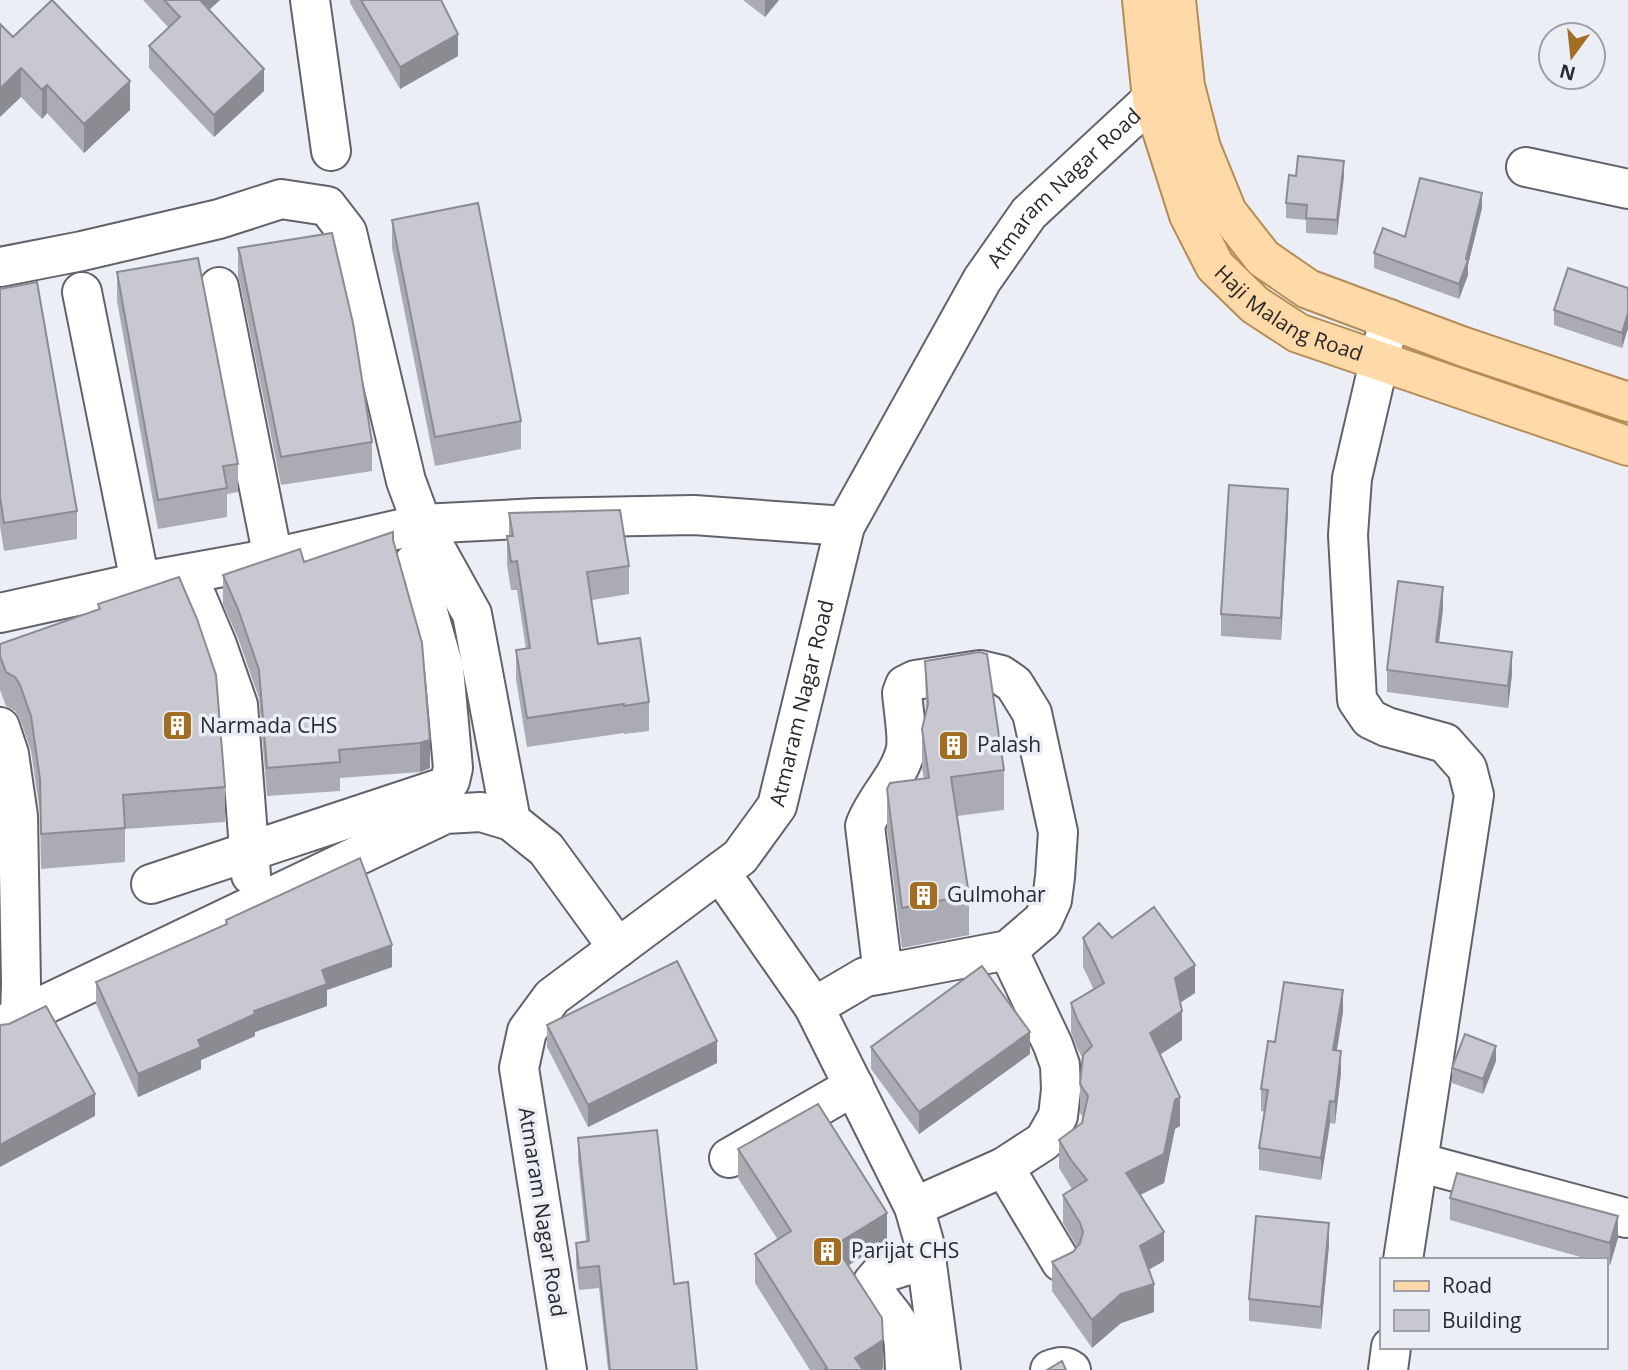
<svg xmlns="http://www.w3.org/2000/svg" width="1628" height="1370" viewBox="0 0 1628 1370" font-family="'Open Sans',sans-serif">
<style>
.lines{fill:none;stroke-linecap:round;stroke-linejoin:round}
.minor-casing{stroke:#62636a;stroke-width:42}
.major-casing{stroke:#b48c57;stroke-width:42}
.minor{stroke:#fff;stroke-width:38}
.major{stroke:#ffd9a7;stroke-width:38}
.wall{fill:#abacb3}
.shaded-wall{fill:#8b8c92}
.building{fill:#c7c8d0;stroke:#8b8c92;stroke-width:2}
.labels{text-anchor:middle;stroke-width:7;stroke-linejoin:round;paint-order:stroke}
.street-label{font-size:21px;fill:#292a2d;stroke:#eceef6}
.poi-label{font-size:21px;fill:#292a2d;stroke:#eceef6;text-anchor:start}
</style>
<rect width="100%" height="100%" fill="#eceef6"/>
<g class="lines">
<defs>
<g id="minor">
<path d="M310 0 331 151"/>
<path d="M1526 167 1628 189"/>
<path d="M0 267 82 251 219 219 281 199 327 206 347 232 406 481 422 524 472 614 511 821"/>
<path d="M219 287 273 558"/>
<path d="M82 292 140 582"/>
<path d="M1389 319 1352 478 1348 535 1357 700 1370 719 1387 727 1445 743 1467 768 1474 795 1403 1260"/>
<path d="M187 574 217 645 238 705 251 875"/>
<path d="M0 613 140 582 273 558 422 524 537 518 694 515 845 526"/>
<path d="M0 727 9 754 18 816 21 984 20 1017"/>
<path d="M720 872 814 1007 914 1207 924 1242 941 1370"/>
<path d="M151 884 444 787 450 781 453 768 444 668 414 563"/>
<path d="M814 1007 865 977 883 974 1008 950 1043 920 1052 900 1055 877 1058 832 1032 713 1014 684 1001 675 980 670 915 680 905 685 902 693C903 707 908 735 906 748 901 776 874 799 865 826L883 974"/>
<path d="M0 1026 445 814 481 812 511 821 546 849 618 948"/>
<path d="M729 1158 854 1086"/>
<path d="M1418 1162 1626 1218"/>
<path d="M1004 1167 1061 1262"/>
<path d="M914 1207 1004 1167 1044 1141 1058 1116 1061 1090 1060 1065 1053 1045 1008 950"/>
<path id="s1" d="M567 1370 519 1068 527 1031 552 997 740 857 777 806 845 526 982 280 1029 213 1152 99 1182 87"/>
<path d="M905 1370C904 1359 905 1340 901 1330 895 1312 874 1300 873 1282L880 1274 927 1259"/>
<path d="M1050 1370C1057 1367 1065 1365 1071 1370"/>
<path d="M1388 1370 1391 1347"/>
</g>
<g id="major">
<path id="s2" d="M1142 0 1152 99 1189 215 1215 266 1255 305 1298 333 1628 446"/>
<path d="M1176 0 1185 86 1201 148 1227 212 1263 258 1308 289 1464 347 1628 402"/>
</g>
</defs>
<use href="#minor" class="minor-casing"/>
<use href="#major" class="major-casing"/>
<use href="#minor" class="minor"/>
<use href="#major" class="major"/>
</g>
<path class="wall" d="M143 0H220L209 10 264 91 214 137 149 68V46L169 28Z
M350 0H441L458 56 400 89 350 3Z
M743 0H779L765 17Z
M13 37 130 110 84 153 47 113 42 119 21 97Z
M1296 176H1344L1337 235 1306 233V220L1286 218V203Z
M1482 208 1468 265V275L1459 299 1374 268V253L1405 237Z
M392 220 521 421V449L435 466 392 248Z
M238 248 372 442V471L281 485 240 283 238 277Z
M117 272 238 464V492L227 494V517L158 529 117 301Z
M1628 288V328L1622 348 1554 325V310Z
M0 289 77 511V539L4 551 0 526Z
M1288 511 1281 640 1221 636V614Z
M509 513 629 566V594L592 600 598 644 649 702V731L624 734V733L527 747 516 679V650L526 649 517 590H511L507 565V536H509Z
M393 540 430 768 420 772 340 778V791L267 796 259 698 238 638 223 604V575L304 562Z
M98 604 225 787V822L125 829V862L41 869 40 813 31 751 20 719 15 711 6 706 0 690V644L98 610Z
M1443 609 1439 642 1512 674 1508 708 1387 692V670Z
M925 661 1004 770V810L957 816 969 895V935L902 948 887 829V789L924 779 922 769V729L926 714Z
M226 920 392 967 327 990V1006L255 1032V1036L201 1060V1069L138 1097 96 1004V982L226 925Z
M1083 938H1112L1195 993 1180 1003 1182 1040 1160 1055 1180 1126 1175 1129 1164 1183 1140 1195 1164 1261 1149 1270 1154 1312 1121 1323 1092 1348 1052 1291V1262L1073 1252 1077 1247 1063 1223V1195L1072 1189 1059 1168V1140L1082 1123 1083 1117 1080 1113V1084L1082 1057 1077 1048 1071 1032V1003L1094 990 1083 967Z
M1343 1012 1337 1050 1341 1073 1335 1124 1330 1123 1321 1180 1259 1170V1148L1265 1112 1261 1111V1089L1275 1042Z
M547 1025 717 1063 588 1127 547 1047Z
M871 1047 1030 1054 919 1134 871 1069Z
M1496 1061 1483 1094 1452 1083V1068Z
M578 1138 674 1284 697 1370H608L599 1288 579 1290 576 1265V1243L586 1241 578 1160Z
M738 1149 887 1241 848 1265 883 1369 881 1370H810L755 1283V1254L778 1240 738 1178Z
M1450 1198 1618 1238 1610 1265 1605 1264V1260H1591L1450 1220Z
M1329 1245 1321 1329 1249 1321V1299Z"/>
<path class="shaded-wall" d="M198 0H220L198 20Z
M765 0H779L765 17Z
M458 34V56L400 89V67Z
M21 68V97L0 117V89Z
M264 69V91L214 137V115Z
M130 81V110L84 153V124Z
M47 85V113L42 119V90Z
M1344 161V176L1337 235V220Z
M1482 193V208L1468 265V275L1459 299V284Z
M1628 313V328L1622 348V333Z
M1288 489V511L1281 640V618Z
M1443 587V609L1436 664V642Z
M1512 652V674L1508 708V686Z
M430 740V768L420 772V743Z
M392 945V967L327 990V1006L255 1032V1036L201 1060V1069L138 1097V1074L198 1040 254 1011 322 970Z
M1195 965V993L1175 1006V978Z
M1343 990V1012L1333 1072V1050Z
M1182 1011V1040L1150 1061V1033Z
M1030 1032V1054L919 1134V1112Z
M717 1041V1063L588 1127V1105Z
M1496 1046V1061L1483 1094V1079Z
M1341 1051V1073L1335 1124V1102Z
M95 1094V1116L0 1167V1145Z
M1180 1097V1126L1175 1129 1164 1183 1126 1202V1173L1175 1100Z
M1330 1101V1123L1321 1180V1158Z
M887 1213V1241L835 1274V1245Z
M1618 1216V1238L1610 1265V1243Z
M1329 1223V1245L1321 1329V1307Z
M1164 1232V1261L1140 1274V1246Z
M1154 1284V1312L1121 1323 1092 1348V1320L1121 1294Z
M883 1340V1369L881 1370H855V1358Z"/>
<path class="building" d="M52 0 130 81 84 124 47 85 42 90 21 68 0 89V24L13 37Z
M164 0H200L264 69 214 115 149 46 180 17Z
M361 0H441L458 34 400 67Z
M1298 156 1344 161 1337 220 1306 218 1307 205 1286 203 1289 175 1296 176Z
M1420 178 1482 193 1466 259 1468 260 1459 284 1374 253 1383 228 1405 237Z
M478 203 521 421 435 437 392 220Z
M332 233 353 323 372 442 281 457 240 254 238 248Z
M198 258 238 464 223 466 227 488 158 500 117 272Z
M1568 268 1628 288V313L1622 333 1554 310Z
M37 282 77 511 4 523 0 497V289Z
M1229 485 1288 489 1281 618 1221 614Z
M620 510 629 566 587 572 598 644 640 638 649 702 624 706V704L527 718 516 650 530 648 517 561 511 562 507 536H513L509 513Z
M393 532V540L422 643 430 740 420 743 339 750 340 762 267 768 259 670 238 609 223 575 300 549 304 562Z
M179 577 197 619 216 675 225 787 123 795 125 828 41 834 40 779 31 716 20 685 15 677 6 672 0 656V644L100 609 98 604Z
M1398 581 1443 587 1436 642 1512 652 1508 686 1387 670Z
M979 652 987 654 1004 770 951 777 969 895 902 908 887 789 890 783 929 778 922 729 928 704 925 661Z
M360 858 392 945 322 970 327 984 254 1011 255 1014 198 1040 201 1047 138 1074 96 982 227 924 226 920Z
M1154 907 1195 965 1175 978 1182 1011 1150 1033 1180 1097 1175 1100 1164 1154 1126 1173 1164 1232 1140 1246 1154 1284 1121 1294 1092 1320 1052 1262 1073 1252 1080 1243 1083 1232 1080 1223 1063 1195 1087 1180 1071 1160 1059 1140 1082 1123 1088 1096 1080 1084 1083 1055 1092 1046 1077 1019 1071 1003 1104 983 1083 938 1099 923 1112 938Z
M677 961 717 1041 588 1105 547 1025Z
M982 966 1030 1032 919 1112 871 1047Z
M1284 982 1343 990 1333 1050 1341 1051 1335 1102 1330 1101 1321 1158 1259 1148 1268 1090 1261 1089 1268 1041 1275 1042Z
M46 1006 95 1094 0 1145V1025L9 1024Z
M1465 1034 1496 1046 1483 1079 1452 1068Z
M818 1104 887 1213 835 1245 882 1318 883 1340 855 1358 863 1370H824L827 1368 755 1254 791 1231 738 1149Z
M657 1130 674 1284 688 1282 697 1370H610L599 1266 579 1268 576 1243 589 1241 578 1138Z
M1457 1173 1618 1216 1610 1243 1450 1198Z
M1256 1216 1329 1223 1321 1307 1249 1299Z
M1062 1361 1066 1370H1047Z"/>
<defs>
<symbol id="building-square" viewBox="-11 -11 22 22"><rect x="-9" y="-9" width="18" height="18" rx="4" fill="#a16e24" stroke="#eceef6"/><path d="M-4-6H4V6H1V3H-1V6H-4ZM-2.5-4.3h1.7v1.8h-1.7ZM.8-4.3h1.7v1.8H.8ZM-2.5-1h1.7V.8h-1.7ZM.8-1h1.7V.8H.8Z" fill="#fff"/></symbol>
</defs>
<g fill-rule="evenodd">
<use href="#building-square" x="160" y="708" width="35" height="35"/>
<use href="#building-square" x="936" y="728" width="35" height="35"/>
<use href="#building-square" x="906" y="878" width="35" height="35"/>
<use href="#building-square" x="810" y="1234" width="35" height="35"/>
</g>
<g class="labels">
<g class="street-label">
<text dy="7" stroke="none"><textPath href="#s1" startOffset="1377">Atmaram Nagar Road</textPath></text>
<text dy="7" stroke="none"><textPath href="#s2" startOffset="368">Haji Malang Road</textPath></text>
<text dy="7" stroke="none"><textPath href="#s1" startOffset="789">Atmaram Nagar Road</textPath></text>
<text transform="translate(542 1212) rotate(81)" y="7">Atmaram Nagar Road</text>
</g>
<g class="poi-label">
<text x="200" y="733">Narmada CHS</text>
<text x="977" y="752">Palash</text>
<text x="947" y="902">Gulmohar</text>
<text x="851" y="1258">Parijat CHS</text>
</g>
</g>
<rect x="1380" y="1258" width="228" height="91" fill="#eceef6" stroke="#9ea0a6" stroke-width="2"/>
<rect x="1394" y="1281" width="35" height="10" fill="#ffd9a7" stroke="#9ea0a6" stroke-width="2"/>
<text x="1442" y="1293" font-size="21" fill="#292a2d">Road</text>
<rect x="1394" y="1310" width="35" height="21" fill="#c7c8d0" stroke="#9ea0a6" stroke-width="2"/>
<text x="1442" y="1328" font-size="21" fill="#292a2d">Building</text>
<g transform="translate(1572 56) rotate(195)"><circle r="33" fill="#eceef6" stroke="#9ea0a6" stroke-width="2"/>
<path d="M0-5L12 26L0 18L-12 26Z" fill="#a16e24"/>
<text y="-10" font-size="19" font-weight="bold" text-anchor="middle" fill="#292a2d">N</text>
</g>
</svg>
